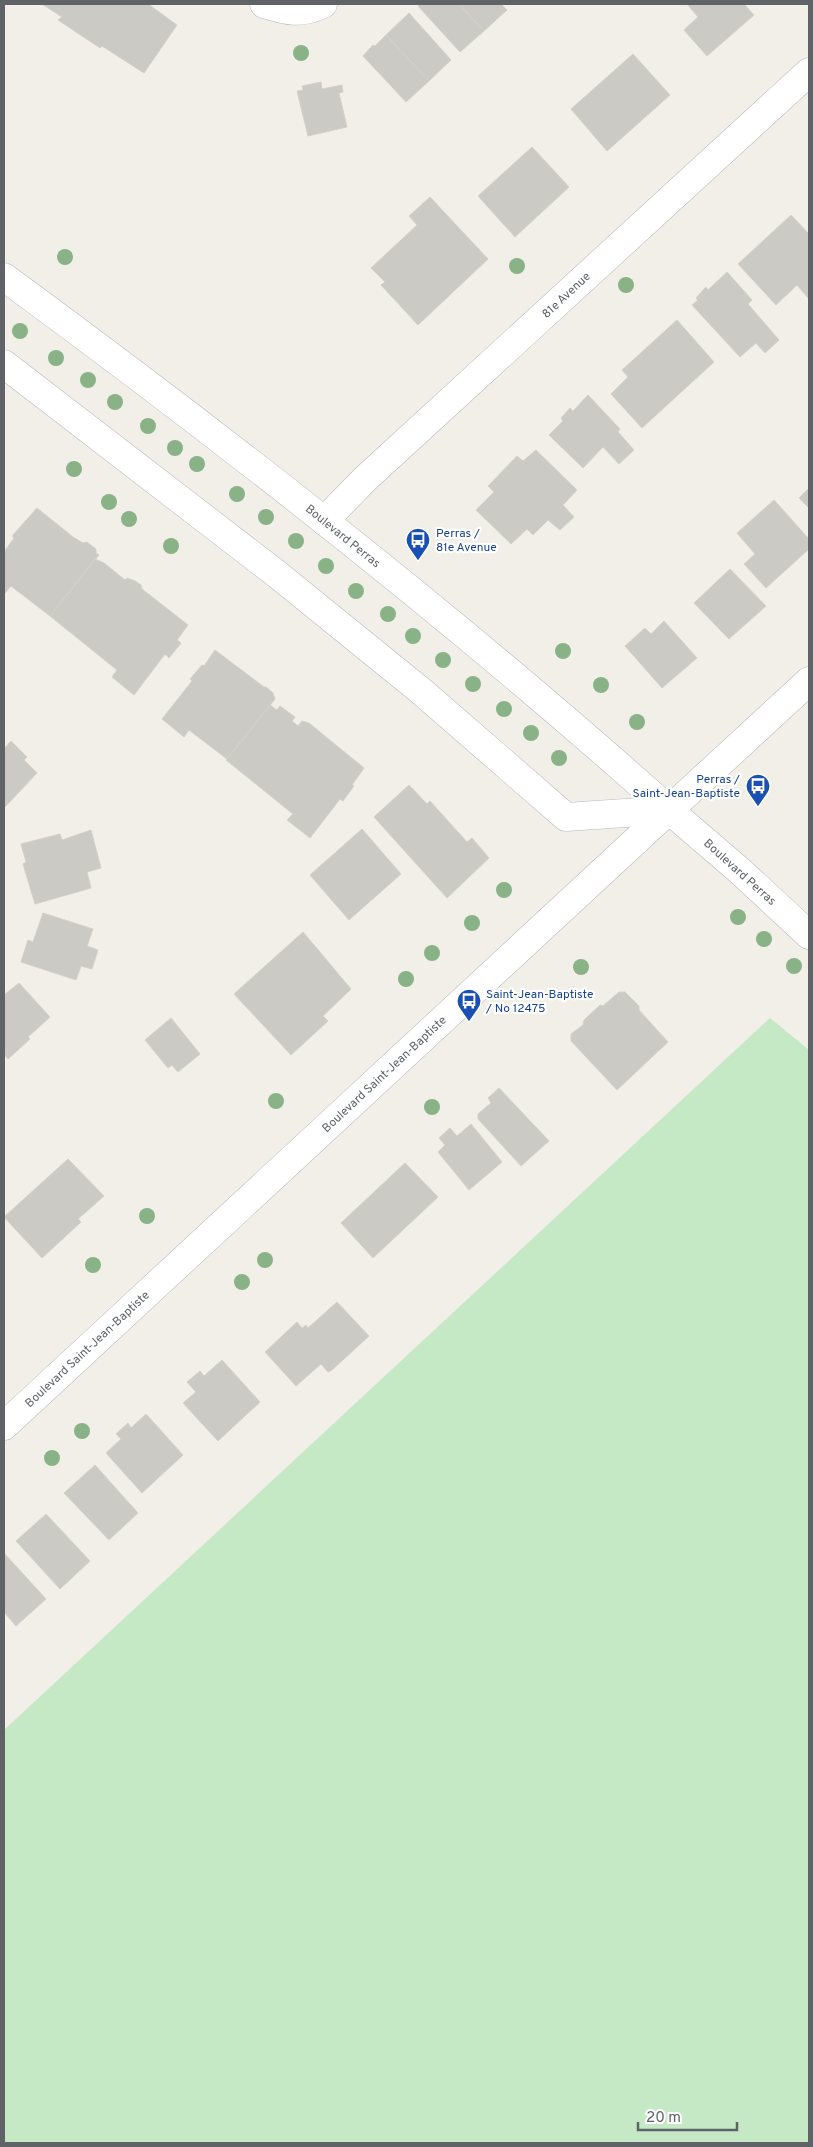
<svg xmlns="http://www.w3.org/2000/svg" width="813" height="2147" viewBox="0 0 813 2147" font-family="Overpass,sans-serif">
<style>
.green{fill:#c5e8c5}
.building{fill:#cccac5;stroke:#d6d1c6}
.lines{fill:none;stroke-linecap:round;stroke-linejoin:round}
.minor-casing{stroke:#b5b8bc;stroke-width:29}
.tertiary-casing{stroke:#b5b8bc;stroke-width:29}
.secondary-casing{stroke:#b6babf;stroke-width:29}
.minor{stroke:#fff;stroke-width:28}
.tertiary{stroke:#fff;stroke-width:28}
.secondary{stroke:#fff;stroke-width:28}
.tree{fill:#89b387}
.labels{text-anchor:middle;stroke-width:4.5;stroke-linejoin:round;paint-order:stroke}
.street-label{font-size:12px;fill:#5f6368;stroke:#fff}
.transit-label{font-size:12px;fill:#164399;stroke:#fff;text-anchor:start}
</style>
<rect width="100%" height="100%" fill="#f1efe8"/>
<path class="green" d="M770 1018 809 1050V2143H4V1730Z"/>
<path class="building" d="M42 4H148L177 25 144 73 102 46 100 48 58 20 62 17Z
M420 4H459L484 31 460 52 418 6Z
M459 4H501L507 10 484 31Z
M687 4H744L754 15 707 56 684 30 698 17Z
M409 13 451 60 429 81 386 35Z
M386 35 429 81 406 102 363 56 373 45 375 46Z
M633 54 670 95 607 151 571 109Z
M321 82 322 89 342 85 343 92 339 93 347 127 308 136 297 91 303 90 302 86Z
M532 147 569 187 515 237 478 196Z
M430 197 488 259 418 325 381 285 385 282 371 268 417 225 409 216Z
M791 215 809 234V299L797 285 776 305 738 264Z
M727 272 752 300 748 304 779 340 765 353 756 343 740 357 692 305 698 300 696 298 706 287 708 290Z
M677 320 714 362 642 428 611 394 628 377 622 370Z
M588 395 620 429 618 432 634 450 619 464 603 447 583 468 549 435 563 421 561 418 570 408 573 411Z
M536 450 577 490 563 505 574 517 560 530 548 520 533 535 527 529 511 544 476 510 494 492 488 486 517 456 523 461Z
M809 488V508L799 498Z
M774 500 809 539V549L766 588 744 564 755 554 737 533Z
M37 508 73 537 83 543 87 542 96 549V553L99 555 50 616 11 586 5 593 4 592V552L14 538 12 536Z
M95 559 104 563 125 580 127 578 135 581 141 585 142 589 188 625 177 640 181 643 169 658 165 654 134 695 112 677 117 670 50 616Z
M730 569 766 606 729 639 694 603Z
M664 621 697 658 662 688 625 646 645 628 651 634Z
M215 650 264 687H266L273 693 275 699 227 759 189 730 184 737 162 719 192 681 190 679 202 665 204 666Z
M270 705 277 710 280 706 295 717 292 721 298 726 302 721 309 723 364 768 352 785 354 786 343 801 340 799 310 838 287 820 293 814 226 760Z
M11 741 27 757 24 760 37 773 4 808V749Z
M409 785 427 804 430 801 467 842 472 838 489 858 447 898 374 817Z
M362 829 401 874 349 920 310 875Z
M91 830 101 868 87 872 91 888 35 904 23 864 26 862 21 844 60 834 62 840Z
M43 913 93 929 87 946 98 950 92 969 81 966 76 980 21 962 28 940 33 942Z
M303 932 351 989 323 1016 328 1021 291 1055 234 994Z
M19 983 50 1017 28 1037 30 1039 8 1059 4 1054V995Z
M619 992H625L639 1006V1010L668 1042 617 1090 571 1041V1034L583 1025 584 1020 600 1005 603 1006Z
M171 1018 200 1054 178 1072 172 1065 168 1068 145 1040Z
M499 1088 549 1141 521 1166 478 1119V1114L491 1103 488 1098Z
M471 1124 502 1162 469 1190 438 1152 445 1145 439 1138 450 1128 457 1136Z
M68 1159 104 1196 78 1219 81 1222 42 1258 4 1217Z
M405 1163 438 1197 373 1258 341 1223Z
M337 1302 369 1336 332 1370 328 1372 321 1364 296 1386 265 1352 297 1322 302 1328 306 1325 308 1328Z
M222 1360 260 1402 218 1441 183 1403 196 1392 187 1382 200 1371 204 1376Z
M146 1414 183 1455 142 1493 106 1453 121 1439 116 1434 128 1423 131 1428Z
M95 1465 138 1513 109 1540 64 1493Z
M46 1514 90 1561 60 1589 16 1541Z
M4 1553 46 1599 16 1626 4 1612Z"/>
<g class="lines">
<defs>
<path id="minor" d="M264 4C287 11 300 15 323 4
M324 521 365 479 809 72"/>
<path id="tertiary" d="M809 681 669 810 740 871 809 935"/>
<path id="secondary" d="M4 277C233 445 457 620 669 810
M4 364 278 575 421 691 566 817 669 810
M4 1426 669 810"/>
</defs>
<use href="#minor" class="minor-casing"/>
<use href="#tertiary" class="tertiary-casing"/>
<use href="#secondary" class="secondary-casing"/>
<use href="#minor" class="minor"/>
<use href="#tertiary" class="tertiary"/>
<use href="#secondary" class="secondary"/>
</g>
<g class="tree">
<circle cx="301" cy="53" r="8"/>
<circle cx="65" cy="257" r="8"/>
<circle cx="517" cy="266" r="8"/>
<circle cx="626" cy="285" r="8"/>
<circle cx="20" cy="331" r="8"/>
<circle cx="56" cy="358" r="8"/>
<circle cx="88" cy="380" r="8"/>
<circle cx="115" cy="402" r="8"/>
<circle cx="148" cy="426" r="8"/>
<circle cx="175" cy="448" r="8"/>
<circle cx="197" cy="464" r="8"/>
<circle cx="74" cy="469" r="8"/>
<circle cx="237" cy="494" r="8"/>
<circle cx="109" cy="502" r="8"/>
<circle cx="266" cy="517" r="8"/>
<circle cx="129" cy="519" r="8"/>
<circle cx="296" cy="541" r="8"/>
<circle cx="171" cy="546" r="8"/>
<circle cx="326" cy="566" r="8"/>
<circle cx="356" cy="591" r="8"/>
<circle cx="388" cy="614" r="8"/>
<circle cx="413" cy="636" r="8"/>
<circle cx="563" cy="651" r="8"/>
<circle cx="443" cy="660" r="8"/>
<circle cx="473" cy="684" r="8"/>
<circle cx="601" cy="685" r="8"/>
<circle cx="504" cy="709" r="8"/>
<circle cx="637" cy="722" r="8"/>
<circle cx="531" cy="733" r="8"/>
<circle cx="559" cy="758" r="8"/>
<circle cx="504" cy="890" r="8"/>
<circle cx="738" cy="917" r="8"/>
<circle cx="472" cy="923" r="8"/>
<circle cx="764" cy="939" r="8"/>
<circle cx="432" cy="953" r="8"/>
<circle cx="794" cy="966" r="8"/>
<circle cx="581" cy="967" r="8"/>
<circle cx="406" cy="979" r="8"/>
<circle cx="276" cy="1101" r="8"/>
<circle cx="432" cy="1107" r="8"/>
<circle cx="147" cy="1216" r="8"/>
<circle cx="265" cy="1260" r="8"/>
<circle cx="93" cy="1265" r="8"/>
<circle cx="242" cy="1282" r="8"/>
<circle cx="82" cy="1431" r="8"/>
<circle cx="52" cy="1458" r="8"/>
</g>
<defs>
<symbol id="bus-pin" viewBox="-11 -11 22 30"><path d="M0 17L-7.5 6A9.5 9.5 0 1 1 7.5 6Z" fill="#1a4fb4" stroke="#fff"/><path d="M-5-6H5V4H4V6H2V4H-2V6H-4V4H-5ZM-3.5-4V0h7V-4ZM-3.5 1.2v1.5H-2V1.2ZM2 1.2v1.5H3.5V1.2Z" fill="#fff"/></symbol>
</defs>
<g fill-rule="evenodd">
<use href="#bus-pin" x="404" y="526" width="28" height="38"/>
<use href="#bus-pin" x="744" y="772" width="28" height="38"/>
<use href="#bus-pin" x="455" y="987" width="28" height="38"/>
</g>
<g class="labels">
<g class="street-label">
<text transform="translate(566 295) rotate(-43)" y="4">81e Avenue</text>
<text transform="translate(343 536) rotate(39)" y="4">Boulevard Perras</text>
<text transform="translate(740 872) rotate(42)" y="4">Boulevard Perras</text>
<text transform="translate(384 1074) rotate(-43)" y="4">Boulevard Saint-Jean-Baptiste</text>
<text transform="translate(87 1349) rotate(-43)" y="4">Boulevard Saint-Jean-Baptiste</text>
</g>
<g class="transit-label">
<text x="436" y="537">Perras /<tspan x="436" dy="14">81e Avenue</tspan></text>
<text x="740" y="783" text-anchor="end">Perras /<tspan x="740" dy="14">Saint-Jean-Baptiste</tspan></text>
<text x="486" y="998">Saint-Jean-Baptiste<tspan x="486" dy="14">/ No 12475</tspan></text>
</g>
</g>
<rect width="813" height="2147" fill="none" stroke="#5f6368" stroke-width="10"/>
<path d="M638 2122v8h99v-8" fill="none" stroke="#5f6368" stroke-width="2.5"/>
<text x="646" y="2122" font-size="15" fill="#5f6368" stroke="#ffffff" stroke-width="4" paint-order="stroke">20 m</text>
</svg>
